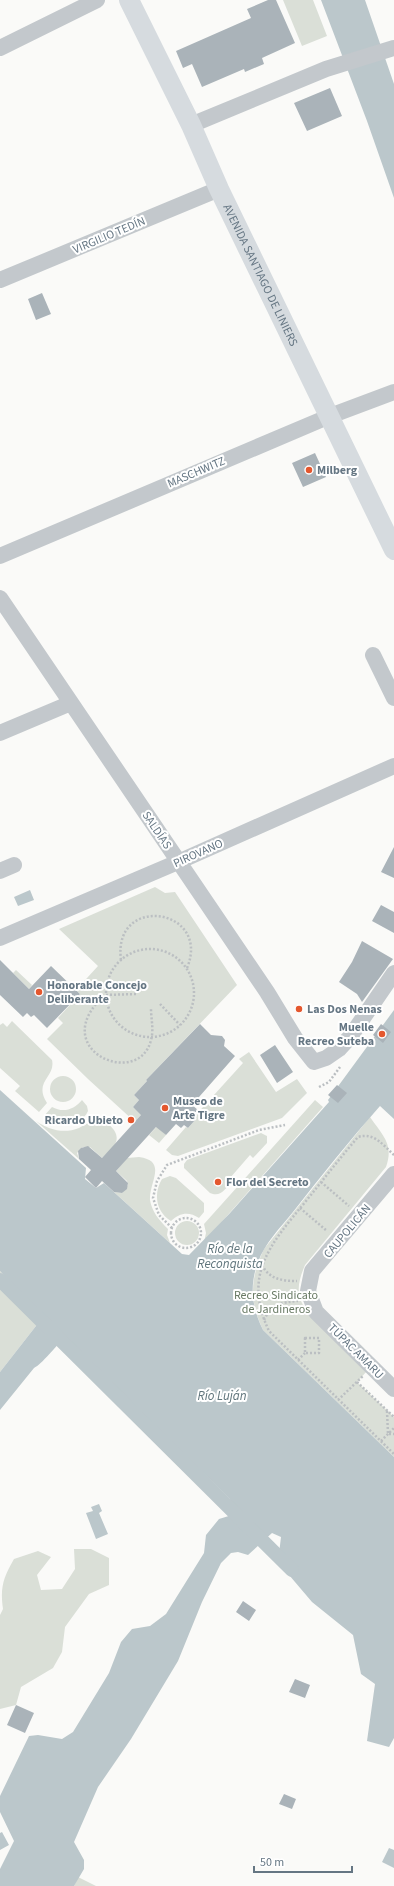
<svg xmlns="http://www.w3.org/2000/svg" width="394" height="1886" viewBox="0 0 394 1886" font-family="'Source Sans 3',sans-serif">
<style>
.green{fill:#dadfd7}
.water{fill:#bbc7cb}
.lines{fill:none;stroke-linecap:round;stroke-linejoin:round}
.canal{stroke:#bbc7cb;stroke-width:14}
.building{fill:#aab3b9}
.path{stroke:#bbbfc2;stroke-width:2.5;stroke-dasharray:2 2;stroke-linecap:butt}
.minor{stroke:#c3c8cc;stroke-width:16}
.major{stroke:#d6dbdf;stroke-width:20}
.poi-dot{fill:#e4572e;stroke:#fff;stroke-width:1.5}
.labels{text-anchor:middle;stroke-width:4;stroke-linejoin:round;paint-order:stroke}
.street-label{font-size:12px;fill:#657683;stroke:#fff}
.poi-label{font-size:12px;font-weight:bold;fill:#657683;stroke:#fff;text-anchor:start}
.park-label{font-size:12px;fill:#687a64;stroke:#fff}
.water-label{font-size:13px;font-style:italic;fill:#60757c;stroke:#fff}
</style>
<rect width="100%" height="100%" fill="#fafaf8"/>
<path class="green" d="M283 0H313L327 36 302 46Z
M155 887 165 893 175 892 237 985 146 1080 147 1081 134 1095 139 1100 133 1107 137 1110 146 1109 135 1122 88 1079 47 1039 63 1023 58 1018 80 994 76 990 98 966 59 929Z
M16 970 32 985 29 989 13 973Z
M12 1021 52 1060C56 1077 33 1081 47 1103L39 1112 15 1091 20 1086 0 1068V1025L3 1023 7 1027Z
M249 1052 276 1092 297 1079 307 1093 282 1118 178 1156 172 1155 166 1150 186 1127 188 1128 196 1119 194 1117 243 1063 239 1059Z
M50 1089a13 13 0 1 1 26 0a13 13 0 1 1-26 0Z
M82 1100 87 1106 88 1111C80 1129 56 1125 44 1116L52 1107C63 1113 74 1110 82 1100Z
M315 1100 323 1107 204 1242 206 1233 204 1224Z
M370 1117C383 1136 394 1144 386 1167L305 1265C300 1277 296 1289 301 1301 308 1319 352 1356 367 1371L357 1382 394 1417V1457L263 1330C249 1300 250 1279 264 1249Z
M96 1119C106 1120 122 1132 115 1144 112 1149 106 1154 102 1158L90 1147H83L77 1153 79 1159 36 1121C49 1130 64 1134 79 1128 85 1125 90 1121 96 1119Z
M161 1122 162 1131 166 1135 159 1143 149 1135Z
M261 1133 267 1136V1143L253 1158 250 1155 230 1178 233 1180C226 1188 221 1198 210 1193L184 1168V1164L187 1160Z
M139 1157C168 1161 149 1182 150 1200 152 1212 159 1220 168 1229L167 1235 170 1243 114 1192 122 1193 128 1185 127 1181 116 1171 127 1158Z
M170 1176 176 1178 204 1203V1212L199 1218C189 1211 179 1213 171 1221 156 1212 153 1194 162 1179Z
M175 1233a12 12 0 1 1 24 0a12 12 0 1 1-24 0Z
M0 1271 43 1317 0 1372Z
M74 1549H91L109 1558V1585L89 1594 65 1627 62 1652 53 1668 21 1687 16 1705 0 1709V1615L3 1609C0 1588 3 1578 14 1559L38 1551 51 1557 37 1575 41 1590 62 1589 75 1569Z
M78 1877 96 1886H74Z"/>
<path class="water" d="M321 0H365L394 84V198L367 121Z
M30 890 34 900 18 906 14 897Z
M394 1010V1119L380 1106C350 1140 321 1176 293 1212 280 1228 265 1243 258 1262 249 1286 252 1308 263 1330L394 1457V1738L389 1747 367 1741 375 1684 361 1674 353 1635 312 1602 278 1562 281 1537 272 1533 248 1555 238 1552 231 1553 221 1563 202 1602 178 1661 131 1739 98 1787 74 1842 84 1860V1869L74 1886H0V1869L14 1841 0 1812V1796L29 1736 38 1735 62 1739 73 1732 109 1673 121 1642 132 1629 150 1626 166 1614 204 1553 206 1535 219 1519 232 1515 230 1499 196 1466 189 1471 139 1416 129 1415 114 1387 64 1338C56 1346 42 1364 34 1368L0 1410V1372L43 1317 0 1271V1090L86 1168 85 1179 96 1188 104 1183 182 1254 189 1255 230 1213 329 1102 328 1100Z
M99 1504 102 1511 99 1513 108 1534 96 1539 86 1513 93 1511 91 1507Z
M2 1832 9 1845 0 1850V1833Z
M389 1848 394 1850V1868L382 1862Z"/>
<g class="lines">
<path class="canal" d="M0 1280 292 1570"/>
</g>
<path class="building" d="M268 0H276L295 43 262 58 264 64 245 72 244 69 202 87 192 64 183 68 176 51 251 18 247 9Z
M330 88 342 116 307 131 294 103Z
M42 293 51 314 36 320 28 299Z
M315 453 326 477 303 487 292 463Z
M394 847V878L381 872Z
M381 905 394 912V933L372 921Z
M362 941 393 959 362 1002 357 994 339 982 352 962Z
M0 960 29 989 51 966 80 994 47 1028 34 1015 31 1017 27 1013 23 1017 0 995Z
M200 1024 211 1035 222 1036 225 1040 224 1046 235 1056 192 1105 198 1110 192 1115 196 1119 188 1128 184 1125 181 1128 176 1124 166 1135 156 1127 116 1171 128 1183 127 1189 122 1193 114 1192 102 1181 96 1188 85 1177 91 1170 79 1159 78 1151 81 1148 88 1146 102 1158 141 1115 133 1107 139 1100 134 1095 147 1081 146 1080Z
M381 1024 391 1032 383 1043 373 1035Z
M275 1045 293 1072 277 1083 260 1055Z
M337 1085 347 1093 338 1103 328 1095Z
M243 1601 256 1610 249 1621 236 1612Z
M295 1679 310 1685 305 1698 289 1692Z
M16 1705 34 1713 25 1733 7 1725Z
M284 1794 296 1799 292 1809 279 1804Z"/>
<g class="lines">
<path class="path" d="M106 993a44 44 0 1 1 88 0a44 44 0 1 1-88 0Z
M121 960C112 893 212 908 187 968
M136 994 105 995C44 1049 139 1090 151 1040 154 1030 151 1018 151 1009
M160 1004 180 1025
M319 1087 329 1082 340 1067
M394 1155C383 1145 374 1132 358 1137 340 1158 323 1180 306 1201 271 1244 242 1274 269 1331L394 1454
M321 1182 349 1206
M300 1208 327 1231
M171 1233a15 15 0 1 1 30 0a15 15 0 1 1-30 0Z
M172 1228 159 1215 153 1198 157 1181 167 1165 259 1130 285 1125
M262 1265C269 1279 282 1281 297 1281
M264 1320C271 1305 282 1302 298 1301
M305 1338H319V1353H305Z
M298 1360 305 1353
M357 1382 394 1417
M338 1400 363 1376
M387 1411 388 1434H394
M381 1441 394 1428"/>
<path class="minor" d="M0 48 97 0
M191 125 326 69 394 48
M0 280 219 189
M0 556 330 416 394 392
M0 598 267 992 295 1038 314 1062 326 1058 339 1049 350 1037 394 973
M373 655 394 698
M0 733 71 703
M0 871 14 865
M0 938 178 862 394 766
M394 1174 312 1271 308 1291 316 1312 394 1389"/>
<path class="major" id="s1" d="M129 0 191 125 219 189 394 550"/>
</g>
<g class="poi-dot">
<circle cx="309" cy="470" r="4"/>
<circle cx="39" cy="992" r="4"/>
<circle cx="299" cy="1009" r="4"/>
<circle cx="382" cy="1034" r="4"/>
<circle cx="165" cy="1108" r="4"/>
<circle cx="131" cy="1120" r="4"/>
<circle cx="218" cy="1182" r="4"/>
</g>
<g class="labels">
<g class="street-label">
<text transform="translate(109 235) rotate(-23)" y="4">VIRGILIO TEDÍN</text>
<text dy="4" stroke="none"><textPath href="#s1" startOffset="305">AVENIDA SANTIAGO DE LINIERS</textPath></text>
<text transform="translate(196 472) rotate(-23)" y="4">MASCHWITZ</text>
<text transform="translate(157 830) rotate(56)" y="4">SALDÍAS</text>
<text transform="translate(198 853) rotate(-24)" y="4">PIROVANO</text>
<text transform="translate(347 1231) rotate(-50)" y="4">CAUPOLICÁN</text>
<text transform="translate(356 1351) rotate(45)" y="4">TÚPAC AMARU</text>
</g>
<g class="poi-label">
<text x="317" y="474">Milberg</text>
<text x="47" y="989">Honorable Concejo<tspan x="47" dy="14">Deliberante</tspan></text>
<text x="307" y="1013">Las Dos Nenas</text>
<text x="374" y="1031" text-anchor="end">Muelle<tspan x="374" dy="14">Recreo Suteba</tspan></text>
<text x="173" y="1105">Museo de<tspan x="173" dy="14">Arte Tigre</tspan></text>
<text x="123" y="1124" text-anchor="end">Ricardo Ubieto</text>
<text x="226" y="1186">Flor del Secreto</text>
</g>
<g class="park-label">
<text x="276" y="1299">Recreo Sindicato<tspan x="276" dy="14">de Jardineros</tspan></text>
</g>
<g class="water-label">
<text x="230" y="1253">Río de la<tspan x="230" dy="15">Reconquista</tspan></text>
<text x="222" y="1400">Río Luján</text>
</g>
</g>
<path d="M254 1866v6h98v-6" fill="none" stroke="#657683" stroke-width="2"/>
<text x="260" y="1866" font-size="12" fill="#657683" stroke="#ffffff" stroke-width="3" paint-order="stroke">50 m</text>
</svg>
